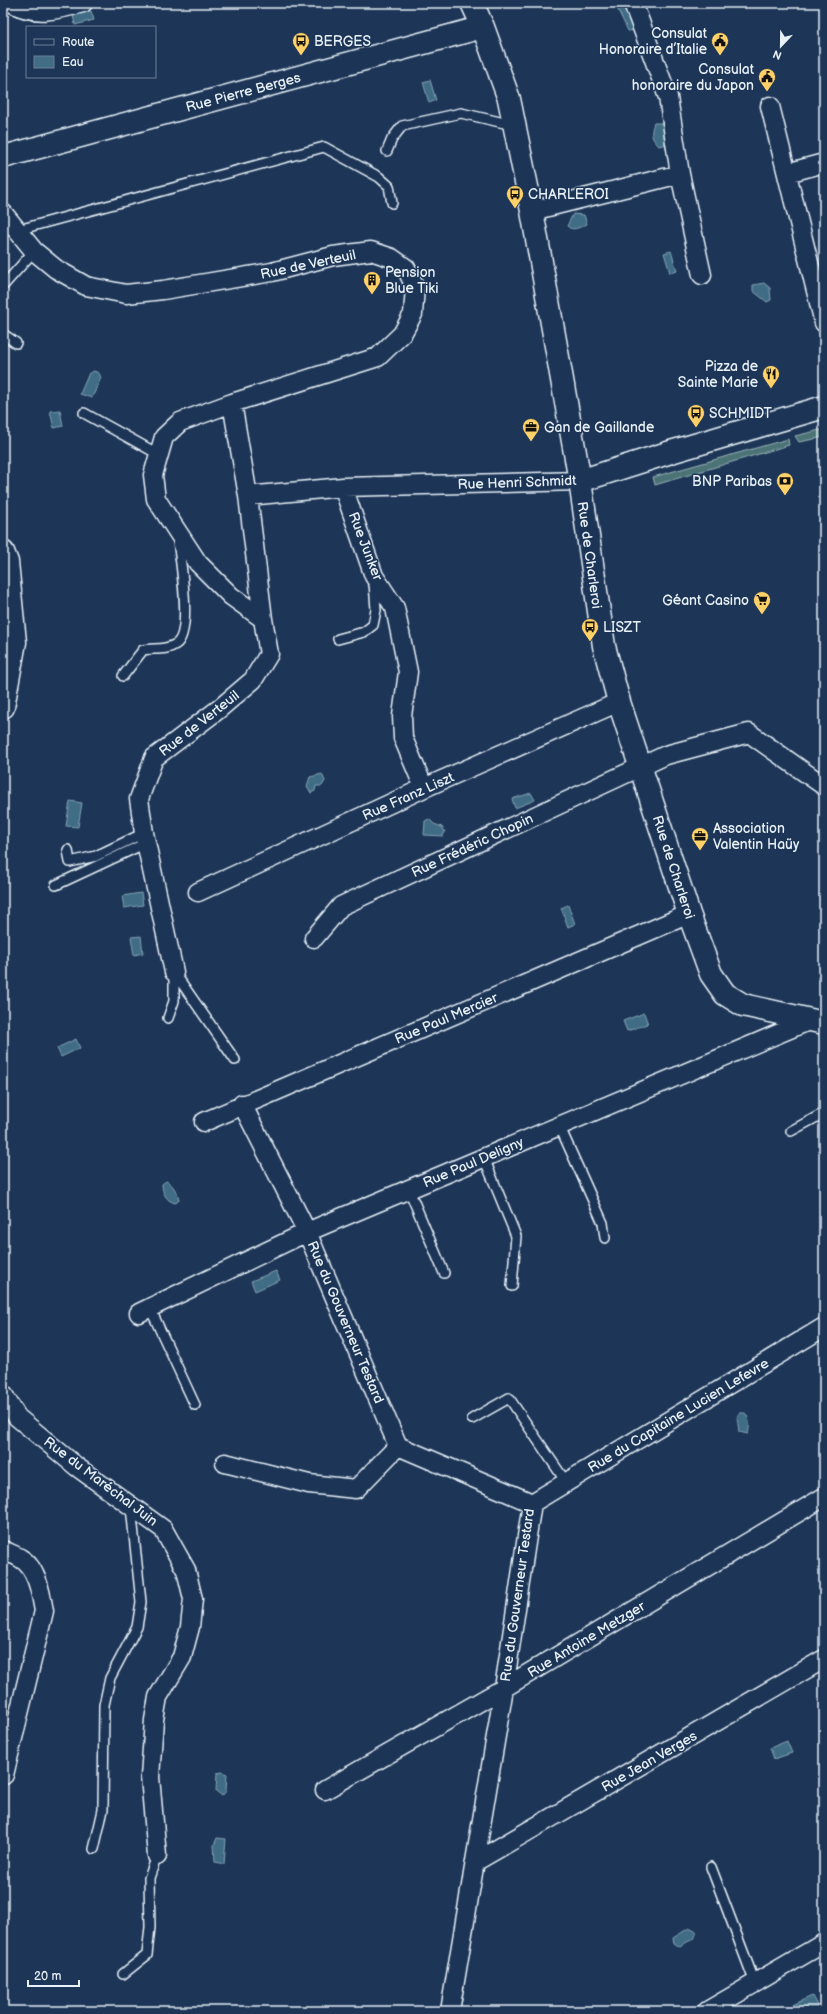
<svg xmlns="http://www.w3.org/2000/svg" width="827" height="2014" viewBox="0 0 827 2014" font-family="'Balsamiq Sans',sans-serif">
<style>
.green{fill:#4c7376;stroke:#9ab2b7}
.water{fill:#416d85;stroke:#84a2b3}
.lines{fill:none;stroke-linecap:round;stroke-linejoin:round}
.service-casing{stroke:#e8f1f8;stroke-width:12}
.minor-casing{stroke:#e8f1f8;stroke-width:21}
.tertiary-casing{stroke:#e8f1f8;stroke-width:25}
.service{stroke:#1d3557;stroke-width:9}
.minor{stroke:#1d3557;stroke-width:18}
.tertiary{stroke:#1d3557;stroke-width:22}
.labels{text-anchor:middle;stroke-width:3;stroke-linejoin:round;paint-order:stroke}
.poi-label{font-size:14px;fill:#e8f1f8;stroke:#1d3557;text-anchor:start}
.street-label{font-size:14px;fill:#e8f1f8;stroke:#1d3557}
</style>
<rect width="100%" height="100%" fill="#1d3557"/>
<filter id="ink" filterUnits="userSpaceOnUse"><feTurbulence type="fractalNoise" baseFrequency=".025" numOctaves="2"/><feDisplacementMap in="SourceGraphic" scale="8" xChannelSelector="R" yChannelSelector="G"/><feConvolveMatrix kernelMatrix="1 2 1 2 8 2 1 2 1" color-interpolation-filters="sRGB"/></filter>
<g filter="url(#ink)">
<path class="green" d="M824 429V437L799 442 795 436Z
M788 439 789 445 655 485 653 477Z"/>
<path class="water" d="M616 6 627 7 637 30 628 31Z
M91 11 94 20 75 25 73 15Z
M430 80 436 100 429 103 423 82Z
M654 123H661L667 128V139L664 145 659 146C651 138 650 134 654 123Z
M573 214 584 215 587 224C580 227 573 232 567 226Z
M671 251 677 271 670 273 664 253Z
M764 283 770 288 771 300 767 302 753 291V285Z
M94 371 99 373 101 378 92 398 80 394 89 373Z
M60 410 63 426 54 428 50 411Z
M322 774 325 781 322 786H316L315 791 311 793 307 786 310 777Z
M531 793 535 800 515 808 512 799Z
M70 801 82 803 78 827 66 826Z
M429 819 434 824 442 827 445 832 443 836 424 835 425 821Z
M141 893 143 905 124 908 122 896Z
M568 905 575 924 568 927 561 908Z
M141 936 143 953 134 955 131 937Z
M644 1013 648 1024 627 1031 623 1021Z
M76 1039 80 1048 61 1057 57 1048Z
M166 1181C173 1184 177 1192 179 1200L176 1203C167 1202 162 1193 162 1184Z
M276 1271 280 1280 255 1291 251 1281Z
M739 1413H745C750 1418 750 1427 748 1434L739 1432 737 1417Z
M787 1741 792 1753 774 1759 770 1748Z
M222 1772 227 1774 226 1791 222 1796 216 1791 217 1773Z
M217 1838 226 1839 224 1864 215 1862 214 1845Z
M689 1928 697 1932 694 1939 687 1942 680 1947 674 1943 673 1938Z
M812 1996 820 2011H788L786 2008Z"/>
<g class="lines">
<defs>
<path id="service" d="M387 151 392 139 402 126 461 113 513 125
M18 230 324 147 379 177 389 186 392 203
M3 286 34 251
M3 334 16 343
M84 413 158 454
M338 639 364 632 373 625 376 610 374 583
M123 676 143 650C154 648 166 651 176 644 193 633 180 560 178 540
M68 850 70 862 96 856 144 833
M56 885 146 843
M174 972 235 1060
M168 1018 174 1001V972
M559 1125 603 1223 605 1238
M791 1131 824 1113
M484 1158 516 1236 512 1286
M409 1190 444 1273
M150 1308 195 1405
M472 1419 509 1398 566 1482
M94 1849 103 1810 104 1705 110 1678 137 1627 141 1602 131 1507
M711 1867 755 1983
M123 1974 147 1955 150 1927 149 1878 157 1856"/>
<path id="minor" d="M12 3C35 16 58 10 83 3
M633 3 668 97 680 174 702 275
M770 106 824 323
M787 173 824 163
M532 211 680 174
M3 213 34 251 56 269 86 286 126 294 163 290 272 272 333 256 371 251 392 258 406 268 415 287 413 314 402 334 378 357 232 403 248 496 263 619 269 654 253 680 219 709 154 758 139 799 144 833 174 972
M232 403 180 422 164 437 153 475 156 499 198 563 231 596 263 619
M343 487 374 576 395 608 408 672 402 716 403 738 424 788
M248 496 343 487 580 481
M198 892 424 788 619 702
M314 938 341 906 666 755 749 733 824 786
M242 1104 307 1232 398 1446 532 1503 504 1688 450 2011
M204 1122 689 914
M139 1313 307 1232 811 1020
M3 1394 17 1417 77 1467 163 1529 186 1570 193 1599 190 1627 182 1657 158 1697 154 1720 150 1777 157 1856
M225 1463 309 1484 356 1489 398 1446
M532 1503 824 1327
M3 1550C9 1553 15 1555 20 1558 37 1567 41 1594 44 1611L4 1775
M325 1790 504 1688 824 1497
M475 1862 824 1659
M707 2011 824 1943"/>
<path id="tertiary" d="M472 3 483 27 509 99 532 211 580 481 604 646 619 702 689 914 711 974 725 994 743 1005 824 1023
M3 157 483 27
M580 481 674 451 824 407
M3 552 7 562 15 642 3 707"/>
</defs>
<use href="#service" class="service-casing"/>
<use href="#minor" class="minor-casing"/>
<use href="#tertiary" class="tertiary-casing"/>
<use href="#service" class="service"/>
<use href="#minor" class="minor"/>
<use href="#tertiary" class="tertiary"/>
</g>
</g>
<defs>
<symbol id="bus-pin" viewBox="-11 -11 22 30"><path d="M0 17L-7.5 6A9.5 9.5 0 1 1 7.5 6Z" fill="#ffd166" stroke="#1d3557"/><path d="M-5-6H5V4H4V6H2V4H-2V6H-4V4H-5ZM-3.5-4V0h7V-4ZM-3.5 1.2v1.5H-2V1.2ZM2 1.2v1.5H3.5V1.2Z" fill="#111"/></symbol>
<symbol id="civic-pin" viewBox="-11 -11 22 30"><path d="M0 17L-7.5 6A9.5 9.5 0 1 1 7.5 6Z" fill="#ffd166" stroke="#1d3557"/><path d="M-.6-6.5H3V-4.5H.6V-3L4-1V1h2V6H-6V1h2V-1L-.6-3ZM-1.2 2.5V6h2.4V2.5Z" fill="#111"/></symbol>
<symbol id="building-pin" viewBox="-11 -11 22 30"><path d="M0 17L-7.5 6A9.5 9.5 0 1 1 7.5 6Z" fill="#ffd166" stroke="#1d3557"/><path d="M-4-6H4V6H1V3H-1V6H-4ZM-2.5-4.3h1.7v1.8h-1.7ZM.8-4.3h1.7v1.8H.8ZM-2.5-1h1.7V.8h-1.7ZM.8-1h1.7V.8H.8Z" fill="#111"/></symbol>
<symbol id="restaurant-pin" viewBox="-11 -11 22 30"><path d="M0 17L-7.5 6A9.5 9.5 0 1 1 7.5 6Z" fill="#ffd166" stroke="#1d3557"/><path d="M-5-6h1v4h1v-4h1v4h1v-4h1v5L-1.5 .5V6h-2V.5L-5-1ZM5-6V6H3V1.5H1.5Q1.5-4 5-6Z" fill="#111"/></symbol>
<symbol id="office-pin" viewBox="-11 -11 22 30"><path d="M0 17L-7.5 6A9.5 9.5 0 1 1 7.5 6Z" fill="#ffd166" stroke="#1d3557"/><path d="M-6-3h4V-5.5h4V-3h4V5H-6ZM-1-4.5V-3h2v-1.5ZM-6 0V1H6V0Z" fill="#111"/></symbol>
<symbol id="bank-pin" viewBox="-11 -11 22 30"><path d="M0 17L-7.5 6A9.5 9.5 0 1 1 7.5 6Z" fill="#ffd166" stroke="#1d3557"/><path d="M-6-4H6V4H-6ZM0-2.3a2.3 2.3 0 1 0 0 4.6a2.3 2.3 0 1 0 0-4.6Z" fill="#111"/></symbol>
<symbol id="supermarket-pin" viewBox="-11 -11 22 30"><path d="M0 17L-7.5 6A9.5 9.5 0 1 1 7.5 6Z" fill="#ffd166" stroke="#1d3557"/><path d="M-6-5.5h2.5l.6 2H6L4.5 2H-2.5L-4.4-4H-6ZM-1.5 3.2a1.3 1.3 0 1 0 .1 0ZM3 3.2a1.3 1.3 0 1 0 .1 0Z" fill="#111"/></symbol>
</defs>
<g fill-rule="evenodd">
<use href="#bus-pin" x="291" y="31" width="20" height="27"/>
<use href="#civic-pin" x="710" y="31" width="20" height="27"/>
<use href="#civic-pin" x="757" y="67" width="20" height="27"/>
<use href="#bus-pin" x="505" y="184" width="20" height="27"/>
<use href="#building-pin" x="362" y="270" width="20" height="27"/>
<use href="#restaurant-pin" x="761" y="364" width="20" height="27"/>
<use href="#bus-pin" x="686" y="403" width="20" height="27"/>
<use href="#office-pin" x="521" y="417" width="20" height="27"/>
<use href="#bank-pin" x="775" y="471" width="20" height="27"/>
<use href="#supermarket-pin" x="752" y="590" width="20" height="27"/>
<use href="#bus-pin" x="580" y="617" width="20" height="27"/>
<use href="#office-pin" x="690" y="826" width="20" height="27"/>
</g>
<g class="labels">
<g class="poi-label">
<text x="707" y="38" text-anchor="end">Consulat<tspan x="707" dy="16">Honoraire d’Italie</tspan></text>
<text x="314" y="46">BERGES</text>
<text x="754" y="74" text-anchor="end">Consulat<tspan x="754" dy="16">honoraire du Japon</tspan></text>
<text x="528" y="199">CHARLEROI</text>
<text x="385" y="277">Pension<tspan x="385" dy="16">Blue Tiki</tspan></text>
<text x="758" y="371" text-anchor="end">Pizza de<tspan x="758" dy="16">Sainte Marie</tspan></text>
<text x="709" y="418">SCHMIDT</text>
<text x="544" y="432">Gan de Gaillande</text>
<text x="772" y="486" text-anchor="end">BNP Paribas</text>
<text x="749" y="605" text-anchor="end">Géant Casino</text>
<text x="603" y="632">LISZT</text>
<text x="713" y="833">Association<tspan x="713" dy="16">Valentin Haüy</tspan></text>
</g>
<g class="street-label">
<text transform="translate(243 92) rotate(-15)" y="5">Rue Pierre Berges</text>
<text transform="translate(308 264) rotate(-12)" y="5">Rue de Verteuil</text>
<text transform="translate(517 482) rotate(-2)" y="5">Rue Henri Schmidt</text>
<text transform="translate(366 546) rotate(69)" y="5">Rue Junker</text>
<text transform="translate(590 555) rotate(82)" y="5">Rue de Charleroi</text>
<text transform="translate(199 723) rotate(-38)" y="5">Rue de Verteuil</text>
<text transform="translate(408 796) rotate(-24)" y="5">Rue Franz Liszt</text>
<text transform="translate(472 845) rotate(-25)" y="5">Rue Frédéric Chopin</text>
<text transform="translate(674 867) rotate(72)" y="5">Rue de Charleroi</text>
<text transform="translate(446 1018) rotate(-23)" y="5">Rue Paul Mercier</text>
<text transform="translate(473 1162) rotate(-23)" y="5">Rue Paul Deligny</text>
<text transform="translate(346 1322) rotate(67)" y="5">Rue du Gouverneur Testard</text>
<text transform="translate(678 1415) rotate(-31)" y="5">Rue du Capitaine Lucien Lefevre</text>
<text transform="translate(101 1481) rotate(37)" y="5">Rue du Maréchal Juin</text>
<text transform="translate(517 1595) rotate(-82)" y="5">Rue du Gouverneur Testard</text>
<text transform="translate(586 1639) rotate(-31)" y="5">Rue Antoine Metzger</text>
<text transform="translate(649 1761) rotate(-30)" y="5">Rue Jean Verges</text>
</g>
</g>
<rect width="827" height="2014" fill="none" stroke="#1d3557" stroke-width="16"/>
<rect x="8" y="8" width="811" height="1998" fill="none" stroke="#e8f1f8" stroke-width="1.5" filter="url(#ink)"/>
<rect x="26" y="26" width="130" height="52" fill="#1d3557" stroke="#6e8097"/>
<rect x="34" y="39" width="20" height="6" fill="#1d3557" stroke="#6e8097"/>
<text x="62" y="46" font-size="12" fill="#e8f1f8">Route</text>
<rect x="34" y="56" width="20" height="12" fill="#416d85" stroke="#6e8097"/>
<text x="62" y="66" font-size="12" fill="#e8f1f8">Eau</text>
<g transform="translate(781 46) rotate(202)" stroke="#1d3557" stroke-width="3" paint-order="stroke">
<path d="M0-3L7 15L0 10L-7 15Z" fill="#e8f1f8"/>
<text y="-6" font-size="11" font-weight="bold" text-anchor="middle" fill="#e8f1f8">N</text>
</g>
<path d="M28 1980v6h51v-6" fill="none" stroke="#e8f1f8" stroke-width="2"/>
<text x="34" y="1980" font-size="12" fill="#e8f1f8" stroke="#1d3557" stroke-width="3" paint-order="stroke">20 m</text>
</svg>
